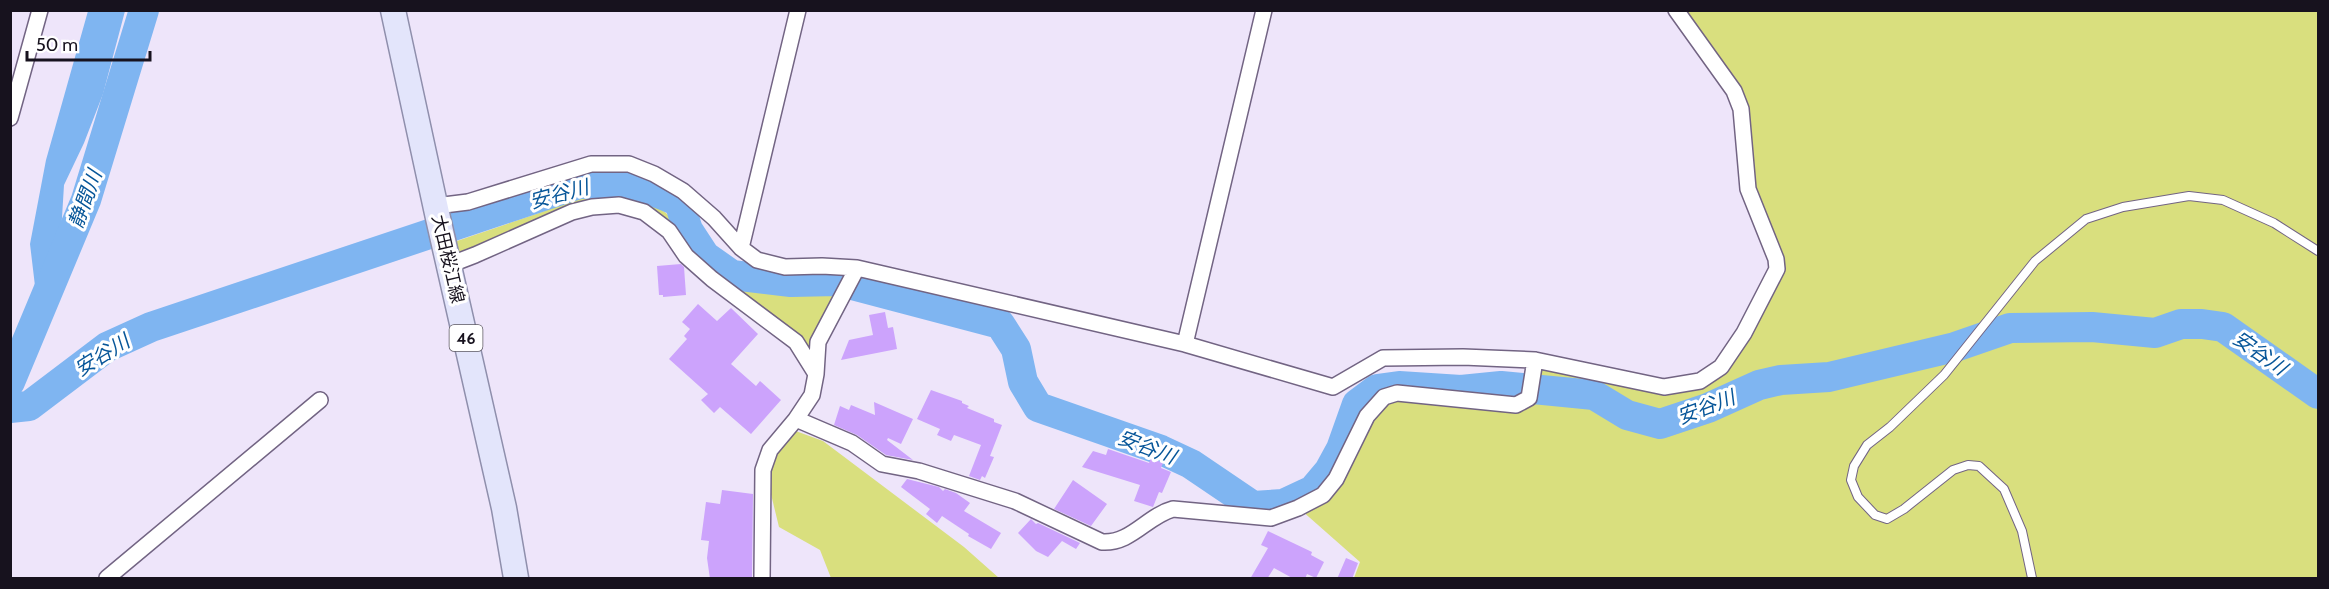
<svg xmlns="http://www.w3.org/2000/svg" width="2329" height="589" viewBox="0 0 2329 589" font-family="Cabin,'Noto Sans JP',sans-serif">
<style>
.green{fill:#d9df7e}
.water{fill:#7fb5f1}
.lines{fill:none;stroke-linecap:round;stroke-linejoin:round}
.river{stroke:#7fb5f1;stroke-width:30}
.building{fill:#cca3fc}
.service-casing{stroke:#726483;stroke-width:10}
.minor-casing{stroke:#726483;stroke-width:18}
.primary-casing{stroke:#8f8fac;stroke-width:27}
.service{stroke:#fff;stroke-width:8}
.minor{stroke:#fff;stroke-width:15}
.primary{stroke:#e3e5fb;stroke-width:24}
.labels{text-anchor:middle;stroke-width:6;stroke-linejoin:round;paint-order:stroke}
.shield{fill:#fff;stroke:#5d5962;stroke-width:1.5}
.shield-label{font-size:16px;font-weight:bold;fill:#17121e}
.street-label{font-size:18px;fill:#17121e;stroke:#fff}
.water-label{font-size:20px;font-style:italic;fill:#075699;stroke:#fff}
</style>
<rect width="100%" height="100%" fill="#eee5fa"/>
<path class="green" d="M1678 11H2318V578H1354L1360 562 1301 510 1324 499 1372 413 1393 398 1514 408 1540 367 1666 390 1706 383 1779 271 1752 188 1746 110Z
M591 192 624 193 646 199 666 213 684 232 696 253 728 279 752 280 777 286 843 290 809 350 620 201 459 253 454 242 545 211 564 201Z
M793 430 823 441 964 547 999 578H831L820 550 779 527 768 482 773 453Z"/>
<path class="water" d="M88 11H125L103 94 84 143 64 185 60 250 15 403 11 411V358L22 338 35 286 30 244 46 160Z"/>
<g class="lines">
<path class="river" d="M10 382 86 200 144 10
M10 408 29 406 107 347 151 327 579 184C623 182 639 183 679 202L688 230 705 256 732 275 791 282 837 281 1000 324 1016 349 1023 382 1038 407 1161 450 1191 464 1253 506 1283 504 1313 490 1329 471 1341 449 1357 404 1377 389 1399 386 1461 390 1501 386 1594 395 1627 415 1660 424 1708 408 1759 385 1781 380 1829 377 1955 347 2010 328 2092 327 2155 333 2181 324H2202L2223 327 2318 394"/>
</g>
<path class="building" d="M681 264 684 267 686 295 663 297V295H659L657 266Z
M698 304 717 321 731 308 758 334 731 364 756 386 760 381 781 400 751 434 720 407 714 413 701 400 708 394 669 359 687 339 684 336 690 329 682 322Z
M885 312 888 328 893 327 897 349 841 360 849 340 873 335 869 315Z
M931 390 962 401V403L969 406 967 408 994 419V422L1002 425 990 456 994 457 985 478 982 476 980 480 969 476 981 445 954 435 951 441 937 435 940 429 917 419Z
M874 402 913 419 901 444 888 438 887 440 913 460 886 455 857 435 834 425 840 406 849 410 851 405 875 415Z
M1108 449 1149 463 1151 458 1163 463 1161 468 1171 472 1162 493 1159 492 1153 507 1134 501 1140 485 1082 467 1093 451 1106 455Z
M907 479 939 487 943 491 945 489 956 493 970 503 964 511 1001 533 991 549 968 536 969 534 942 516 937 523 926 514 930 509 901 487Z
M1073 480 1107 504 1091 526 1054 509Z
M722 490 753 494 752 579H710L707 558 709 541 701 540 706 502 720 504Z
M1031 519 1036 524 1038 523 1080 543 1076 549 1062 541 1048 557 1036 551 1018 533Z
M1268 531 1312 552 1311 555 1324 562 1316 578 1307 574 1305 579H1294L1274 568 1267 579H1250L1268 548 1261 545Z
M1346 558 1358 563 1352 579H1337Z"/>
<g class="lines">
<defs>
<path id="service" d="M2032 578 2022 531 2004 489 1979 466 1968 465 1953 470 1904 509 1887 519 1875 515 1858 497 1851 480 1854 466 1867 445 1890 427 1944 375 2035 261 2086 219 2123 207 2189 196 2223 200 2274 223 2318 251"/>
<path id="minor" d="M10 118 40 10
M436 206 468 202 591 164H629L654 174 683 191 714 218 741 248 757 260 785 267 822 266 857 268 1185 344 1333 387 1383 358 1463 357 1535 360 1664 387 1700 381 1721 367 1744 333 1777 269 1776 259 1748 189 1741 109 1734 91 1676 10
M741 248 798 10
M449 265 475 255 572 212 592 207 619 205 644 212 669 231 686 256 712 279 796 342 816 374
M1185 344 1264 10
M796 419 812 395 816 374 818 342 857 268
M107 578 320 400
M762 578 763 470 770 450 796 419 852 443 882 464 919 471 1015 501 1102 542C1131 544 1147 516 1173 509L1271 518 1298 508 1323 495 1336 479 1367 416 1384 397 1397 393 1516 405 1529 398 1535 360"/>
<path id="primary" d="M393 10 438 218 504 508 516 578"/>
</defs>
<use href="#service" class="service-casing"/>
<use href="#minor" class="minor-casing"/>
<use href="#primary" class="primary-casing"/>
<use href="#service" class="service"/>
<use href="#minor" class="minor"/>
<use href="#primary" class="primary"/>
</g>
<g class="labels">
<rect class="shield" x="449.5" y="325" width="33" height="26" rx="4.5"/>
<g class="shield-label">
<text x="466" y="344">46</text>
</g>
<g class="street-label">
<text transform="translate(448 259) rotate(77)" y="6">大田桜江線</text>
</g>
<g class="water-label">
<text transform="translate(559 194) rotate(-15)" y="7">安谷川</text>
<text transform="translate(85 199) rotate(-70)" y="7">静間川</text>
<text transform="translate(2260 353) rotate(35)" y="7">安谷川</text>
<text transform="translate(102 355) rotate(-32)" y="7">安谷川</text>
<text transform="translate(1706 407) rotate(-21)" y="7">安谷川</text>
<text transform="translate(1147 447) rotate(21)" y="7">安谷川</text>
</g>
</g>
<rect width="2329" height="589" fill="none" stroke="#17121e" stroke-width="24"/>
<path d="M27 51v9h123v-9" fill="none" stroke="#17121e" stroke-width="3"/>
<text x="36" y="51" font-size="18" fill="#17121e" stroke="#ffffff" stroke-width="4.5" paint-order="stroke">50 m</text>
</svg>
